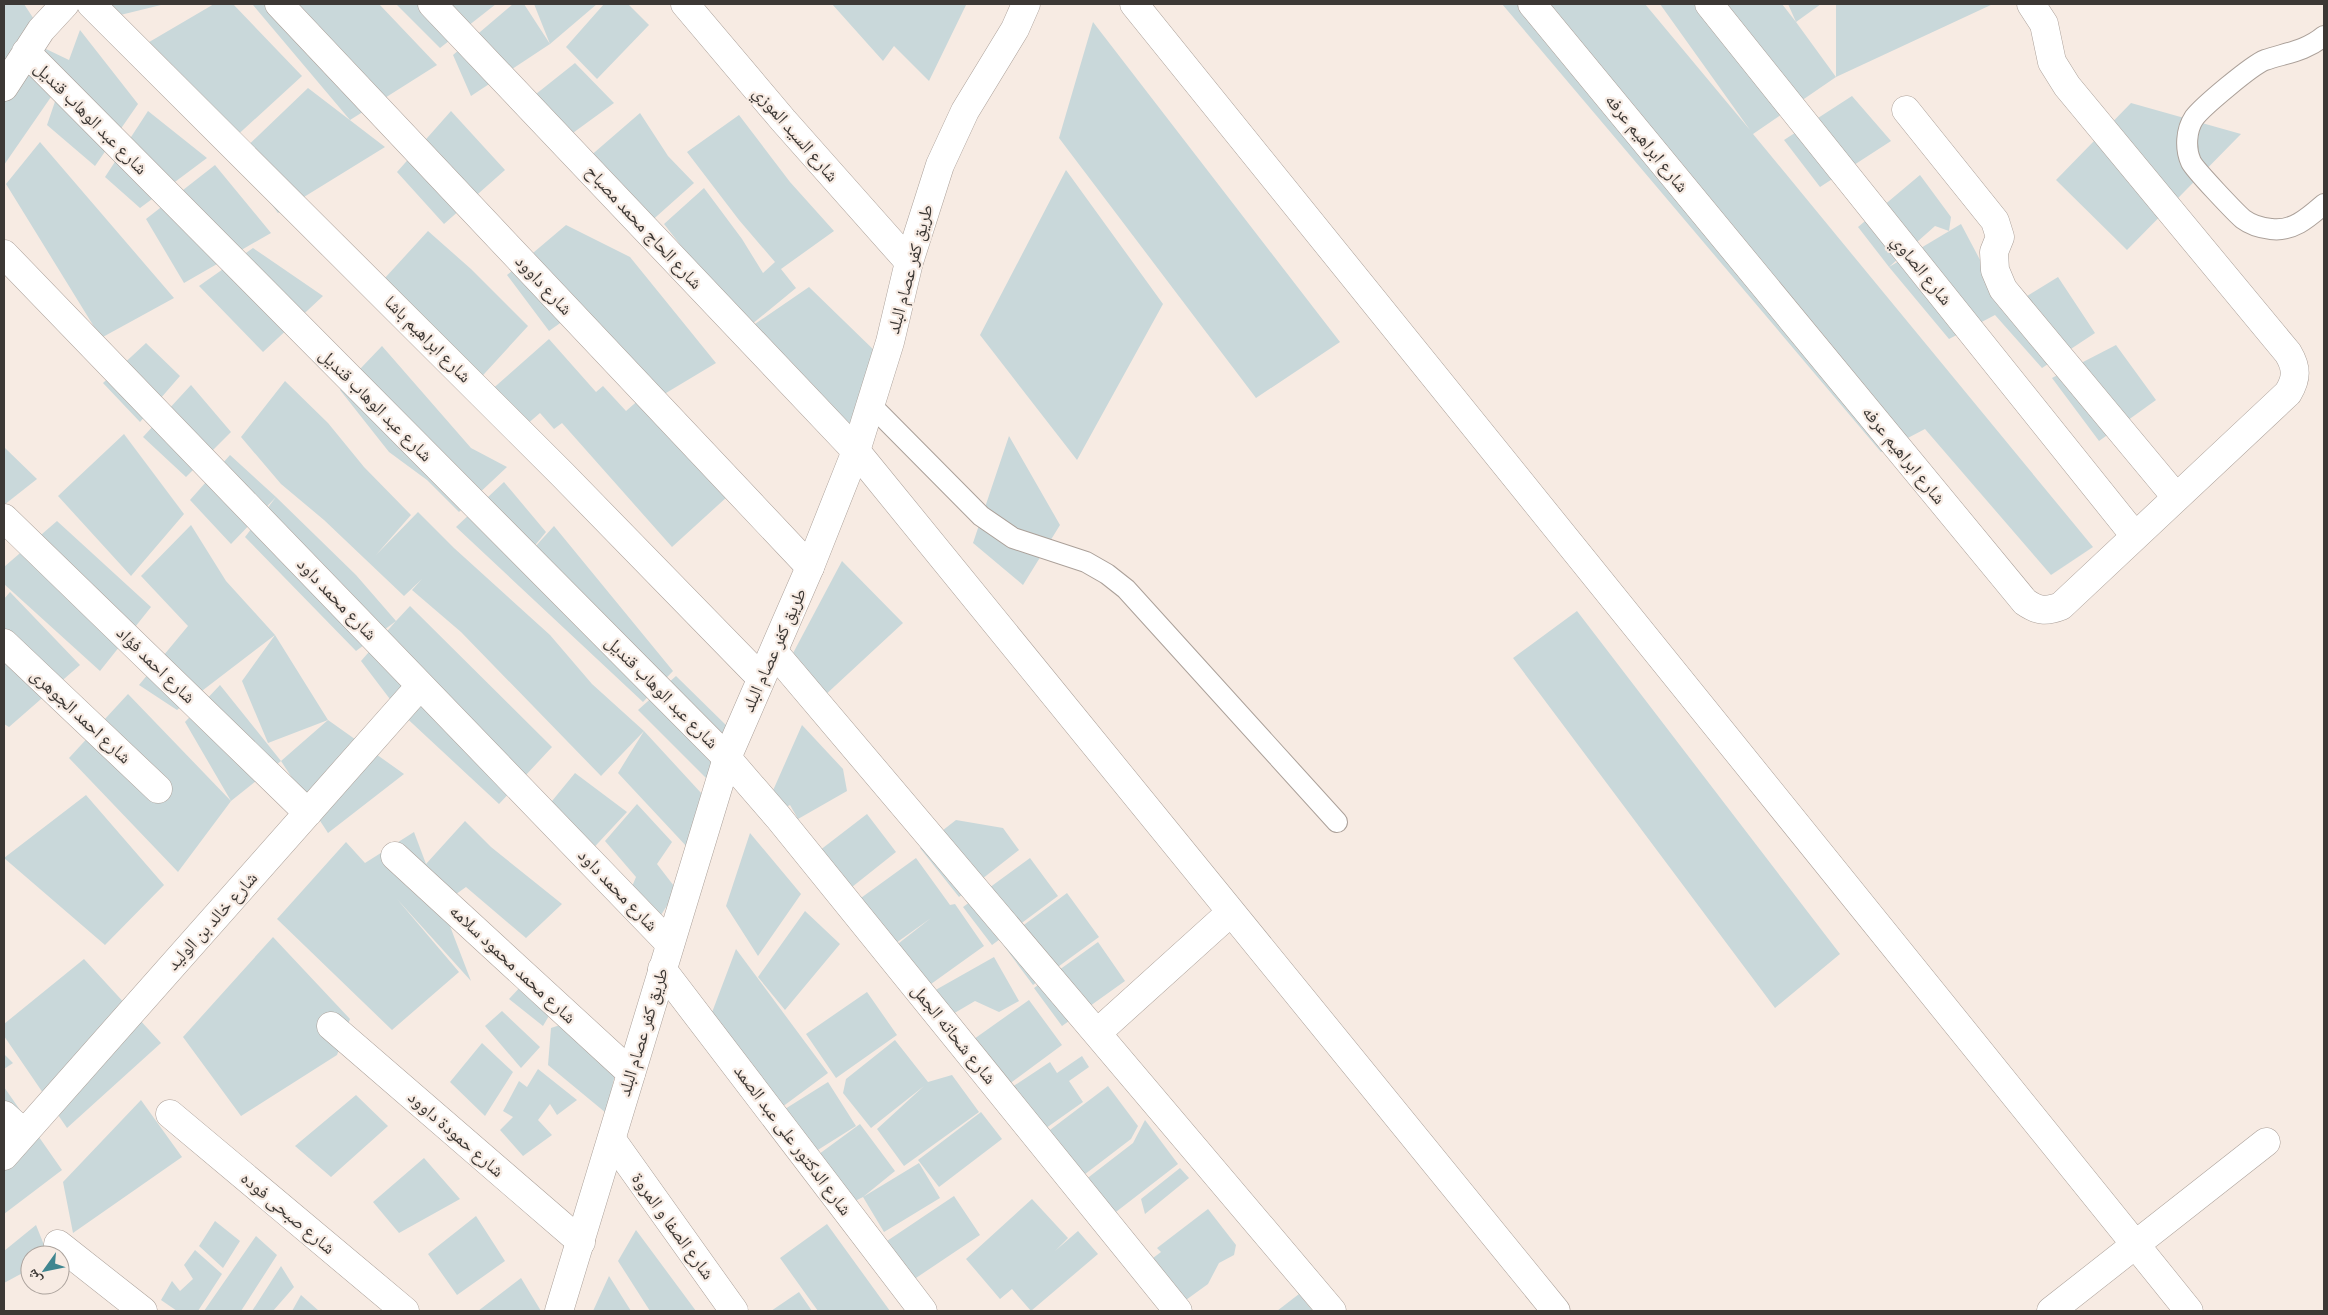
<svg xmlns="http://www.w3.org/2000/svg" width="2328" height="1315" viewBox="0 0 2328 1315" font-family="'Titillium Web','Noto Naskh Arabic',sans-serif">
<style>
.building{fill:#c9d8da}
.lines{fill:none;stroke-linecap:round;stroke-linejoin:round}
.service-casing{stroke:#aba099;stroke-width:22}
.minor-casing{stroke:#aba099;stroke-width:29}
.tertiary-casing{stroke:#aba099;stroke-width:29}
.service{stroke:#fff;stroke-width:20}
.minor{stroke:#fff;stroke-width:28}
.tertiary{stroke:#fff;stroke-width:28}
.labels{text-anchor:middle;stroke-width:4.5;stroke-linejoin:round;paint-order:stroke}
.street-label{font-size:18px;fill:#3c3835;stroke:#f7ebe3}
</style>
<rect width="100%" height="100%" fill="#f7ebe3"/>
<path class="building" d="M4 4H24L41 30 23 38 69 60 80 30 138 104 95 166 47 125 62 81 4 165Z
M110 4H165L96 21Z
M214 4H233L302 76 219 152 139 48Z
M259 4H379L437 65 350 120 253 5Z
M396 4H496L440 48Z
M513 4H524L550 44 471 96 453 55Z
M534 4H597L550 44Z
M604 4H628L649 25 597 79 566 47Z
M832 4H964L966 5 929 81 894 46 883 61Z
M1502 4H1645L1750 130 1660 4H1782L1796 22 1788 4H1821L1796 22 1836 77 1753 134 2093 547 2051 575 1925 429 1881 452Z
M1836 4H1993L1836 77Z
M1093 22 1340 342 1256 398 1059 138Z
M575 63 614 103 566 138 531 98Z
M308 88 385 147 278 213 236 157Z
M1852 96 1891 141 1820 187 1784 140Z
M2131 103 2241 134 2127 250 2056 180Z
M148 111 207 158 140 208 105 177Z
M451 111 505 170 444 224 397 172Z
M640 113 668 156 694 183 648 224 588 158Z
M739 115 790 182 834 231 781 269 796 288 746 329 664 224 704 188 742 239 763 273 775 262 739 220 687 152Z
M40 142 174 298 101 338 6 184Z
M215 165 271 233 184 283 146 219Z
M1066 170 1163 304 1077 460 980 335Z
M1920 175 1951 217 1949 231 1935 226 1889 267 1961 224 2006 309 2058 277 2095 333 2042 368 1995 315 1949 339 1889 267 1858 227Z
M566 225 630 257 716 363 651 402 563 321 549 331 507 275Z
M428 231 471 269 528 326 474 385 373 291Z
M253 248 323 296 263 352 199 286Z
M809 287 878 354 853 427 752 326Z
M549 339 596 392 603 386 626 411 641 398 728 496 672 547 562 423 554 429 540 413 518 432 489 392Z
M146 343 180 376 140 422 103 383Z
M2116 345 2156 400 2099 441 2052 378Z
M382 346 471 448 507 467 459 512 427 480 389 452 340 390Z
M285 381 328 423 364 467 411 515 376 555 418 512 454 548 550 635 592 684 644 731 601 776 461 632 412 590 422 579 404 596 324 520 281 484 241 437Z
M191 385 231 432 186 477 143 437Z
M124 434 184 514 131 576 58 496Z
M1009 436 1060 525 1023 585 973 543Z
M5 448 37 479 4 505V449Z
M230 455 276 497 356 575 396 621 410 606 552 747 499 804 399 711 361 661 396 621 356 651 245 537 276 497 231 544 190 500Z
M504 482 546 532 523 560 554 526 673 671 643 702 456 527Z
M57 521 151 607 100 671 4 584V567Z
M191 525 226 581 275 635 328 720 268 743 242 681 275 635 177 710 139 685 188 626 141 576Z
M842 561 903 623 822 698 791 657Z
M10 592 80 665 9 727 4 724V599Z
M1577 611 1840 954 1775 1008 1513 658Z
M676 676 731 730 709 781 638 710Z
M220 685 281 761 328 720 404 774 328 833 281 761 231 801 178 872 69 758 128 694 231 801 185 722Z
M802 725 843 769 847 791 798 819 790 805 780 810 771 795Z
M644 731 702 794 688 848 618 773Z
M575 773 627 812 586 856 543 812Z
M86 795 164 885 105 945 4 858Z
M637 804 672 842 657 864 677 890 661 915 631 889 636 877 605 841Z
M867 814 896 852 847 891 815 854Z
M956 820 1003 828 1019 850 959 897 920 848Z
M465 821 491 847 562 904 526 938 466 887 445 902 435 887 471 981 397 899 459 972 392 1030 277 919 346 842 365 863 414 832 426 864Z
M750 833 801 894 758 956 726 906Z
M916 858 950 905 955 904 984 946 924 989 894 947 931 918 889 948 854 903Z
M1030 858 1058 896 992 945 963 907Z
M1067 893 1099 937 1033 985 1001 942Z
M805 911 840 944 785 1010 758 977Z
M273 937 350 1019 337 1055 241 1116 183 1037Z
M1098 942 1125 981 1062 1026 1034 988Z
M736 949 828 1073 774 1113 708 1023Z
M994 957 1019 1001 999 1012 975 1001 946 1018 932 992Z
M84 959 161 1043 67 1128 4 1036V1024Z
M523 984 553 1009 543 1026 509 999Z
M867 992 897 1035 836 1078 806 1034Z
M1029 1000 1062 1045 1001 1090 967 1044Z
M502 1011 540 1047 521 1068 485 1026Z
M563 1024 617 1066 606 1113 548 1065 551 1028Z
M895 1040 928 1082 952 1075 979 1112 904 1166 877 1129 924 1086 871 1128 843 1093 846 1079Z
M482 1043 513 1072 485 1116 450 1082Z
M4 1054 13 1063 4 1069Z
M1082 1056 1089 1067 1069 1081 1083 1102 1039 1133 1009 1089 1050 1062 1057 1073Z
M538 1069 577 1100 557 1115 550 1104 538 1120 552 1135 523 1156 500 1130 513 1117 503 1111 519 1081 527 1087Z
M828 1082 856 1126 813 1153 785 1109Z
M1108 1086 1138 1126 1131 1139 1076 1181 1042 1136Z
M4 1087 62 1170 4 1214Z
M356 1095 388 1126 331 1177 295 1146Z
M141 1100 182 1157 73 1233 63 1182Z
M981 1112 1002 1139 939 1187 918 1160Z
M1145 1120 1178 1164 1112 1215 1085 1180 1133 1143Z
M860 1124 895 1171 863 1197 849 1204 815 1157Z
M424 1158 460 1199 399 1233 373 1202Z
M919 1163 940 1198 884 1232 863 1197Z
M1180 1168 1189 1178 1145 1214 1141 1199Z
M954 1196 980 1235 910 1282 884 1243Z
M1032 1199 1068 1238 1055 1251 1078 1231 1098 1254 1031 1311 1012 1289 1000 1299 966 1259Z
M1208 1209 1236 1245 1234 1255 1219 1263 1208 1284 1179 1305 1145 1264 1161 1252 1157 1248Z
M476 1216 505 1261 457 1295 428 1254Z
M215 1221 240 1241 223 1268 199 1246Z
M827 1224 890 1311H818L780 1258Z
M36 1225 48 1255H30V1269L4 1283V1251Z
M636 1230 696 1311H650L618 1261Z
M256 1236 277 1255 241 1311H204Z
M195 1250 222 1274 198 1311H177L161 1300 172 1281 180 1291 193 1279 184 1265Z
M281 1266 294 1287 273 1311H252Z
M609 1276 631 1311H593Z
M521 1278 541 1311H478Z
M799 1292 812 1311H771Z
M1299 1294 1313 1311H1277Z
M301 1295 319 1311H292Z"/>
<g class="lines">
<defs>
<path id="service" d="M2324 36C2306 51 2286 53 2265 60 2252 65 2202 107 2194 118 2186 130 2185 149 2191 162 2195 170 2235 212 2243 219 2251 225 2261 228 2271 229 2293 232 2309 217 2324 204
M872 406 981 516 1013 538 1086 562 1107 574 1126 589 1337 822"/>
<path id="minor" d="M91 4 562 474 761 678
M279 4 810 567
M432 4 856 451 1556 1311
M685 4 783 120 909 262
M1134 4 2189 1311
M1532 4 2025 602C2038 611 2046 612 2061 606L2288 393C2297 378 2297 368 2288 353L2067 86 2052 62 2044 24 2031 4
M1709 4 2135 536
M26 52 727 758 778 817 1178 1311
M4 87 41 30 65 4
M1906 110 1995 221 2000 237 1994 252 1995 270 2003 289 2176 497
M4 254 670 944
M4 518 308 813
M4 643 158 789
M774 652 1332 1311
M395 856 631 1073
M662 969 923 1311
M331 1026 581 1242
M1097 1033 1231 912
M170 1114 405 1311
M4 1115 24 1133
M612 1140 734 1311
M4 1156 420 686
M58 1244 143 1311
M2051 1311 2266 1142"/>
<path id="tertiary" d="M559 1311 727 758 810 567 856 451 890 342 909 262 940 165 965 111 1015 29 1026 4"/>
</defs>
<use href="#service" class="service-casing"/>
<use href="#minor" class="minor-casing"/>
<use href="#tertiary" class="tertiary-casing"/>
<use href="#service" class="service"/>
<use href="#minor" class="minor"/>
<use href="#tertiary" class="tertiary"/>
</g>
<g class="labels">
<g class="street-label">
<text transform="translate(91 118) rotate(45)" y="6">شارع عبد الوهاب قنديل</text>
<text transform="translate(796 134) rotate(49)" y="6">شارع السيد الموزي</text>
<text transform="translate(1647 143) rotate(51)" y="6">شارع ابراهيم عرفه</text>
<text transform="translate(644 227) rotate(47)" y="6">شارع الحاج محمد مصباح</text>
<text transform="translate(910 269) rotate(-75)" y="6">طريق كفر عصام البلد</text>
<text transform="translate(1922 270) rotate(51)" y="6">شارع الصاوي</text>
<text transform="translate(544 285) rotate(47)" y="6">شارع داوود</text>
<text transform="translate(428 339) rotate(45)" y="6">شارع ابراهيم باشا</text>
<text transform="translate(376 405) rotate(45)" y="6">شارع عبد الوهاب قنديل</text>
<text transform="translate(1904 455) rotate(51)" y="6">شارع ابراهيم عرفه</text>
<text transform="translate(337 599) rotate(46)" y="6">شارع محمد داود</text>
<text transform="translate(774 650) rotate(-66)" y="6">طريق كفر عصام البلد</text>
<text transform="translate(156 665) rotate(44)" y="6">شارع احمد فؤاد</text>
<text transform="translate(662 692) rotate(45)" y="6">شارع عبد الوهاب قنديل</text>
<text transform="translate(81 716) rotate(43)" y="6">شارع احمد الجوهرى</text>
<text transform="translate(618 890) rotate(46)" y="6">شارع محمد داود</text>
<text transform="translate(212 921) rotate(-48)" y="6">شارع خالد بن الوليد</text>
<text transform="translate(513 964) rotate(43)" y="6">شارع محمد محمود سلامه</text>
<text transform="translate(643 1032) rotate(-73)" y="6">طريق كفر عصام البلد</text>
<text transform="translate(954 1034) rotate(51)" y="6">شارع شحاته الجمل</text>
<text transform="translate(456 1134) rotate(41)" y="6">شارع حمودة داوود</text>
<text transform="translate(793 1140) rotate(53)" y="6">شارع الدكتور على عبد الصمد</text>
<text transform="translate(288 1213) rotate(40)" y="6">شارع صبحى فوده</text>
<text transform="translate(673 1226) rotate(54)" y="6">شارع الصفا و المروة</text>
</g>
</g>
<rect width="2328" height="1315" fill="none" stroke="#3c3835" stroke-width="10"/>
<g transform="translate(45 1270) rotate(237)"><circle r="24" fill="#f7ebe3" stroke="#aca39d"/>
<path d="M0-4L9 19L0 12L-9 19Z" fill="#408690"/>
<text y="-8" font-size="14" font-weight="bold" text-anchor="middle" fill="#3c3835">ش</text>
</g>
</svg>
